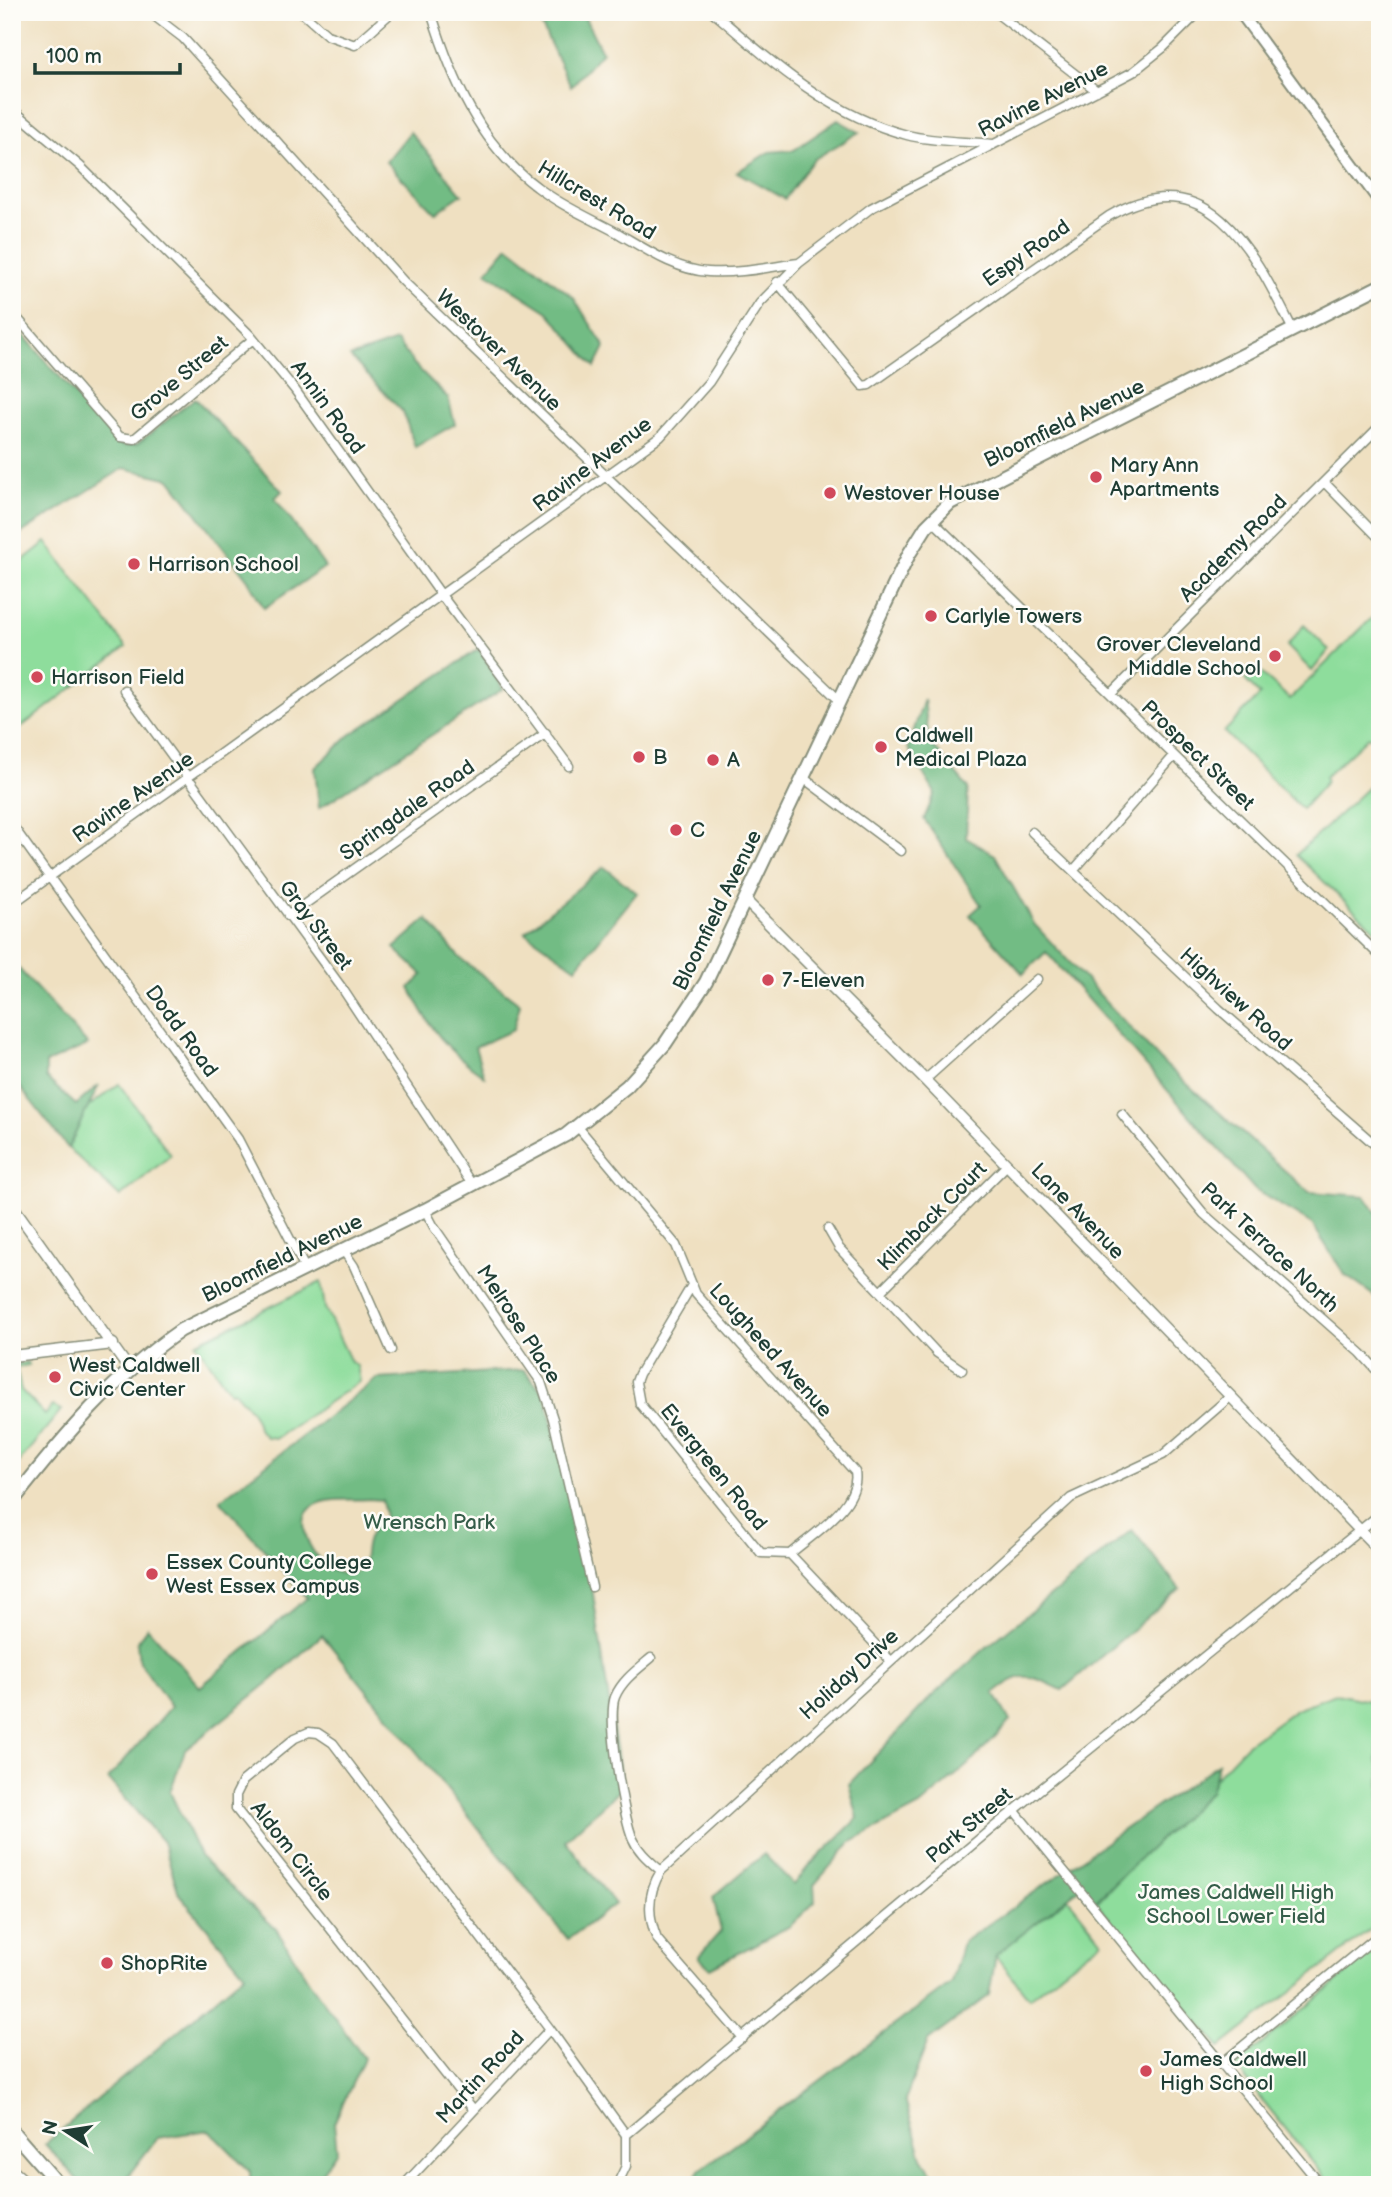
<svg xmlns="http://www.w3.org/2000/svg" width="1392" height="2197" viewBox="0 0 1392 2197" font-family="'Balsamiq Sans',sans-serif">
<style>
.green{fill:#8edd9c;stroke:#568d68;stroke-width:2}
.forest{fill:#72bc84;stroke:#487c5c;stroke-width:2;fill-rule:evenodd}
.lines{fill:none;stroke-linecap:round;stroke-linejoin:round}
.minor-casing{stroke:#878e7a;stroke-width:11}
.tertiary-casing{stroke:#878e7a;stroke-width:13}
.secondary-casing{stroke:#878e7a;stroke-width:14}
.primary-casing{stroke:#878e7a;stroke-width:16}
.minor{stroke:#fff;stroke-width:8}
.tertiary{stroke:#fff;stroke-width:10}
.secondary{stroke:#fff;stroke-width:10}
.primary{stroke:#fff;stroke-width:12}
.poi-dot{fill:#d1495b;stroke:#fdfcf7;stroke-width:2.5}
.labels{text-anchor:middle;stroke-width:5;stroke-linejoin:round;paint-order:stroke}
.street-label{font-size:21px;fill:#1f3d34;stroke:#fdfcf7}
.poi-label{font-size:21px;fill:#1f3d34;stroke:#fdfcf7;text-anchor:start}
.park-label{font-size:21px;fill:#355d49;stroke:#fdfcf7}
</style>
<rect width="100%" height="100%" fill="#fdfcf7"/>
<filter id="ink" filterUnits="userSpaceOnUse"><feTurbulence type="fractalNoise" baseFrequency=".0143" numOctaves="2"/><feDisplacementMap in="SourceGraphic" scale="14" xChannelSelector="R" yChannelSelector="G"/><feConvolveMatrix kernelMatrix="1 2 1 2 8 2 1 2 1" color-interpolation-filters="sRGB"/></filter>
<filter id="wash" filterUnits="userSpaceOnUse"><feTurbulence type="fractalNoise" baseFrequency=".00686" numOctaves="4" result="noise"/><feDisplacementMap in="SourceGraphic" scale="28" xChannelSelector="R" yChannelSelector="G"/><feGaussianBlur stdDeviation="1.57" result="paint"/><feColorMatrix in="noise" values="0 0 0 0 0 0 0 0 0 0 0 0 0 0 0 0 0 1.4 0 .05"/><feComposite in="paint" operator="in"/></filter>
<g filter="url(#wash)">
<rect width="100%" height="100%" fill="#efe0c1"/>
<path class="green" d="M46 542 126 647 12 734V569Z
M1380 610V738L1368 737 1325 777 1327 781 1302 809 1224 732 1260 695 1245 680 1256 669 1290 699Z
M1304 625 1329 650 1312 671 1287 646Z
M1380 776V935L1296 855Z
M119 1084 171 1155 120 1197 68 1148 87 1108Z
M321 1282 325 1308 351 1362 357 1366 360 1381 276 1438 266 1437 258 1429C256 1412 246 1406 234 1391L230 1392 196 1343Z
M27 1362 28 1365 16 1368 21 1390 45 1415 53 1406 61 1410 12 1471V1365Z
M1336 1694 1380 1703 1377 1762 1380 1767V1922L1220 2047 1096 1903 1246 1745 1296 1709Z
M1068 1898 1102 1941 1029 1998 995 1955Z
M1380 1946V2185H1331L1235 2066Z"/>
<path class="forest" d="M531 12H582L602 52 571 87 539 20Z
M838 120 859 132 813 160 785 199 737 172 769 152 794 150Z
M410 132 462 194 435 213 386 162Z
M508 246 573 297 605 347 595 367 548 312 486 272Z
M12 322 117 443 125 446 137 444 195 398 282 491 275 498 325 567 264 608 248 580 170 479 124 468 12 539Z
M397 341 414 364 448 398 455 424 415 447 403 412 350 357Z
M479 649 503 689 319 808 315 768 350 735Z
M924 699 929 741 968 788 966 838 995 855 1034 924 1160 1060 1309 1192 1365 1196 1380 1218V1300L1345 1275 1312 1224 1255 1190 1046 952 1023 974 970 915 981 905 924 819 935 793 908 748Z
M604 867 637 893 576 968 525 932Z
M427 919 460 958 520 1004 513 1030 475 1047 484 1076C444 1048 432 1031 410 988L423 975 394 948Z
M18 968 88 1045 46 1063V1078L76 1105 99 1085 68 1148 12 1077V972Z
M524 1370 545 1394 592 1587 622 1788 565 1840 615 1904 568 1939 322 1635 273 1679 185 1750 170 1792 201 1858 276 1929 312 1986 364 2058 334 2123 337 2151 313 2185H250V2171L209 2130 157 2138 121 2185H82L45 2144 245 1974 179 1894 163 1842 108 1779 171 1707 139 1661 137 1643 147 1627 200 1687 307 1598 220 1500 377 1379ZM369 1499 382 1500 385 1518C366 1531 365 1545 364 1566 333 1597 288 1529 310 1509 323 1496 351 1501 369 1499Z
M1132 1530 1180 1589 1062 1690C1030 1675 1023 1669 994 1693L1010 1721 971 1762 920 1806 851 1842 814 1885 815 1902 790 1926 710 1968 698 1957 721 1931 713 1897 764 1854 794 1885 807 1868 858 1818 849 1784 930 1698 988 1646Z
M1218 1764 1210 1792 1094 1902 1081 1887 996 1955 989 1995 928 2041 905 2100 922 2158 940 2185H691L700 2170 951 1983 963 1942Z"/>
</g>
<g filter="url(#ink)">
<g class="lines">
<defs>
<path id="minor" d="M149 12 183 38 404 282 839 700
M301 12 327 35 355 45 392 12
M431 12C452 79 479 144 537 187 560 205 590 218 616 232 644 248 675 270 708 272 739 274 769 267 799 263
M713 12C771 62 831 116 907 135 934 142 965 141 993 144
M995 12 1097 91
M12 109 80 166 250 335 295 390 442 596 569 766
M777 282 863 386 869 385 1109 216C1210 157 1255 255 1293 330
M12 312 120 437 134 439 253 339
M1324 482 1380 539
M932 520 1380 956
M124 690 342 988 473 1186
M1111 694 1380 426
M802 777 901 851
M12 825 238 1139 305 1268
M1032 832 1219 1009 1380 1149
M1073 871 1174 756
M12 904 660 437 709 382 760 303 799 263 871 208 1133 72 1163 48 1199 12
M288 916 546 733
M925 1080 1037 979
M1122 1114 1204 1214 1361 1353 1380 1374
M578 1127 676 1245 696 1294 855 1472C861 1505 813 1534 790 1554
M425 1210 434 1227 541 1382 553 1419 592 1587
M828 1229 839 1248 937 1353 962 1370
M343 1250 354 1266 391 1350
M692 1285 639 1374 636 1382 640 1404 761 1553 790 1554 890 1660
M881 1291 1007 1165
M651 1658C638 1669 622 1680 615 1697 607 1717 623 1818 633 1839 639 1853 650 1861 661 1871
M1014 1810 1321 2185
M743 2038 657 1939C647 1915 647 1893 661 1871L1071 1498 1163 1455 1231 1396
M1221 2064 1380 1934
M473 2109 236 1809V1795L243 1781 295 1738 309 1732 318 1733 333 1743 550 2029 626 2135
M404 2185 550 2029
M617 2185 626 2166V2135L990 1830 1380 1514"/>
<path id="tertiary" d="M745 900 925 1080 1380 1551
M12 1205 129 1369
M12 1356 113 1344
M12 2170 29 2185"/>
<path id="secondary" d="M1240 12 1380 202"/>
<path id="primary" d="M12 1502C63 1437 113 1377 181 1330L425 1210 566 1135 627 1086 665 1044 706 982 909 554 926 527 950 503 1380 286
M12 2131 59 2185"/>
</defs>
<use href="#minor" class="minor-casing"/>
<use href="#tertiary" class="tertiary-casing"/>
<use href="#secondary" class="secondary-casing"/>
<use href="#primary" class="primary-casing"/>
<use href="#minor" class="minor"/>
<use href="#tertiary" class="tertiary"/>
<use href="#secondary" class="secondary"/>
<use href="#primary" class="primary"/>
</g>
</g>
<g class="poi-dot">
<circle cx="1096" cy="477" r="7"/>
<circle cx="830" cy="493" r="7"/>
<circle cx="134" cy="564" r="7"/>
<circle cx="931" cy="616" r="7"/>
<circle cx="1275" cy="656" r="7"/>
<circle cx="37" cy="677" r="7"/>
<circle cx="881" cy="747" r="7"/>
<circle cx="639" cy="757" r="7"/>
<circle cx="713" cy="760" r="7"/>
<circle cx="676" cy="830" r="7"/>
<circle cx="768" cy="980" r="7"/>
<circle cx="55" cy="1377" r="7"/>
<circle cx="152" cy="1574" r="7"/>
<circle cx="107" cy="1963" r="7"/>
<circle cx="1146" cy="2071" r="7"/>
</g>
<g class="labels">
<g class="street-label">
<text transform="translate(1043 99) rotate(-27)" y="7">Ravine Avenue</text>
<text transform="translate(597 200) rotate(31)" y="7">Hillcrest Road</text>
<text transform="translate(1026 253) rotate(-35)" y="7">Espy Road</text>
<text transform="translate(499 350) rotate(44)" y="7">Westover Avenue</text>
<text transform="translate(179 378) rotate(-40)" y="7">Grove Street</text>
<text transform="translate(328 407) rotate(54)" y="7">Annin Road</text>
<text transform="translate(1064 423) rotate(-26)" y="7">Bloomfield Avenue</text>
<text transform="translate(592 464) rotate(-37)" y="7">Ravine Avenue</text>
<text transform="translate(1233 548) rotate(-45)" y="7">Academy Road</text>
<text transform="translate(1198 755) rotate(44)" y="7">Prospect Street</text>
<text transform="translate(133 797) rotate(-35)" y="7">Ravine Avenue</text>
<text transform="translate(407 810) rotate(-35)" y="7">Springdale Road</text>
<text transform="translate(717 910) rotate(-64)" y="7">Bloomfield Avenue</text>
<text transform="translate(316 925) rotate(53)" y="7">Gray Street</text>
<text transform="translate(1236 999) rotate(42)" y="7">Highview Road</text>
<text transform="translate(182 1031) rotate(54)" y="7">Dodd Road</text>
<text transform="translate(1078 1211) rotate(46)" y="7">Lane Avenue</text>
<text transform="translate(932 1216) rotate(-45)" y="7">Klimback Court</text>
<text transform="translate(1270 1247) rotate(43)" y="7">Park Terrace North</text>
<text transform="translate(282 1258) rotate(-26)" y="7">Bloomfield Avenue</text>
<text transform="translate(519 1324) rotate(57)" y="7">Melrose Place</text>
<text transform="translate(771 1350) rotate(48)" y="7">Lougheed Avenue</text>
<text transform="translate(714 1467) rotate(51)" y="7">Evergreen Road</text>
<text transform="translate(849 1674) rotate(-42)" y="7">Holiday Drive</text>
<text transform="translate(969 1825) rotate(-40)" y="7">Park Street</text>
<text transform="translate(292 1851) rotate(52)" y="7">Aldom Circle</text>
<text transform="translate(480 2077) rotate(-47)" y="7">Martin Road</text>
</g>
<g class="poi-label">
<text x="1110" y="472">Mary Ann<tspan x="1110" dy="24">Apartments</tspan></text>
<text x="844" y="500">Westover House</text>
<text x="148" y="571">Harrison School</text>
<text x="945" y="623">Carlyle Towers</text>
<text x="1261" y="651" text-anchor="end">Grover Cleveland<tspan x="1261" dy="24">Middle School</tspan></text>
<text x="51" y="684">Harrison Field</text>
<text x="895" y="742">Caldwell<tspan x="895" dy="24">Medical Plaza</tspan></text>
<text x="653" y="764">B</text>
<text x="727" y="767">A</text>
<text x="690" y="837">C</text>
<text x="782" y="987">7-Eleven</text>
<text x="69" y="1372">West Caldwell<tspan x="69" dy="24">Civic Center</tspan></text>
<text x="166" y="1569">Essex County College<tspan x="166" dy="24">West Essex Campus</tspan></text>
<text x="121" y="1970">ShopRite</text>
<text x="1160" y="2066">James Caldwell<tspan x="1160" dy="24">High School</tspan></text>
</g>
<g class="park-label">
<text x="429" y="1529">Wrensch Park</text>
<text x="1236" y="1899">James Caldwell High<tspan x="1236" dy="24">School Lower Field</tspan></text>
</g>
</g>
<rect width="1392" height="2197" fill="none" stroke="#fdfcf7" stroke-width="42"/>
<g transform="translate(66 2131) rotate(282)" stroke="#fdfcf7" stroke-width="5" paint-order="stroke">
<path d="M0-5L12 26L0 18L-12 26Z" fill="#1f3d34"/>
<text y="-10" font-size="19" font-weight="bold" text-anchor="middle" fill="#1f3d34">N</text>
</g>
<path d="M35 63v10h145v-10" fill="none" stroke="#1f3d34" stroke-width="3.5"/>
<text x="46" y="63" font-size="21" fill="#1f3d34" stroke="#fdfcf7" stroke-width="5" paint-order="stroke">100 m</text>
</svg>
